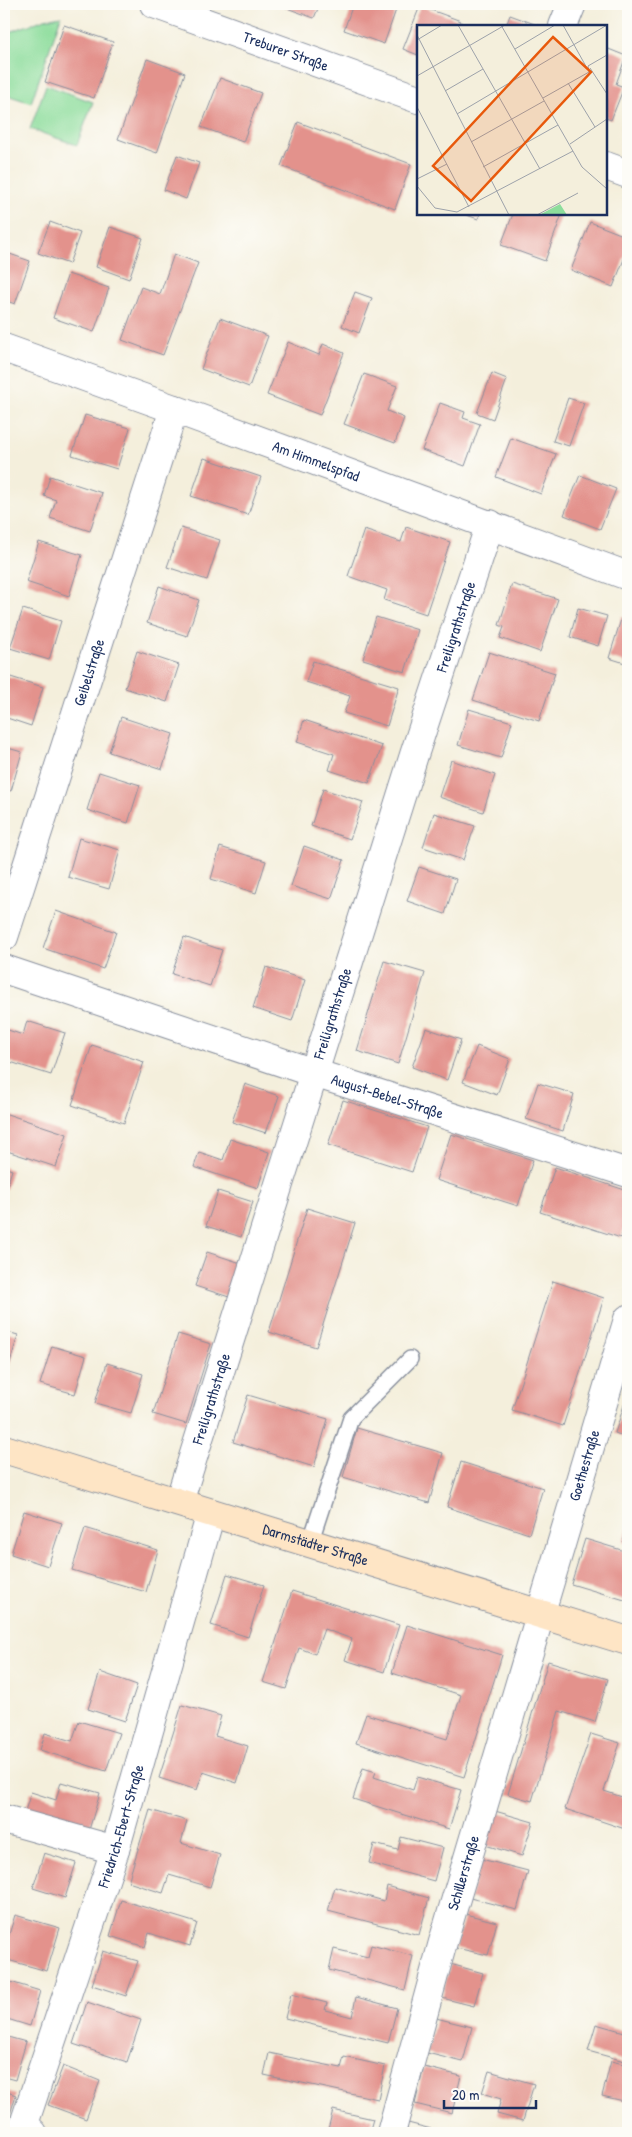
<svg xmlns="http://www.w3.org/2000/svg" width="632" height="2137" viewBox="0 0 632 2137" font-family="'Patrick Hand',sans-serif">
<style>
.green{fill:#8ddd9c;stroke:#54867d}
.building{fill:#e3928c}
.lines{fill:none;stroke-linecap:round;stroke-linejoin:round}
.lane-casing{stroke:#888f9d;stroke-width:18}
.street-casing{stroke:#888f9d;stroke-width:30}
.secondary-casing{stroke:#888f9d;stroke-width:30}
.lane{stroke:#fff;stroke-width:15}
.street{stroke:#fff;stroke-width:28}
.secondary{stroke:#fee5c5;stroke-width:28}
.labels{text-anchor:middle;stroke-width:4.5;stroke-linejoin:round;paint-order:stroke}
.street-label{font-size:15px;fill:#1b2f5e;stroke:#fdfcf7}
.inset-road{fill:none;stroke:#9da2aa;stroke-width:1}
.view{fill:#e8590c;fill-opacity:0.15;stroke:#e8590c;stroke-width:2.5}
.inset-edge{fill:none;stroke:#1b2f5e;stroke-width:2.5}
</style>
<rect width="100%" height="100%" fill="#fdfcf7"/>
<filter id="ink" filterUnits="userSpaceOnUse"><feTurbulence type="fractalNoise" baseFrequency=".02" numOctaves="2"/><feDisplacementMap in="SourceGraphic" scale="10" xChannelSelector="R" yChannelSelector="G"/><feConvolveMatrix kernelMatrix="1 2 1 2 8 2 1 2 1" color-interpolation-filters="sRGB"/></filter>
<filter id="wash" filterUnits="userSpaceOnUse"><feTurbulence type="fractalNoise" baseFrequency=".0096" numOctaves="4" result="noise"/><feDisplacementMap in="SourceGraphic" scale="20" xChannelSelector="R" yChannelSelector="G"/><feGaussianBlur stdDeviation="1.12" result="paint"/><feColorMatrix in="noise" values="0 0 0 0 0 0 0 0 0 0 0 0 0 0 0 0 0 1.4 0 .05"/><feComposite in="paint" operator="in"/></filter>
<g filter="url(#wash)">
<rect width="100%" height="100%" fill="#f4efdc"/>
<path class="green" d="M61 16 31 103 4 94V34L45 19Z
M46 85 93 102 77 145 30 129Z"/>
<g id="blocks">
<path class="building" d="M276 4H320L314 18Z
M353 4H398L384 44 344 30Z
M420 6 461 21 459 26H418V55L403 49Z
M510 15 540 26H506Z
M64 25 113 42 94 98 45 82Z
M606 48 626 56 616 84 624 87 611 120 606 118Z
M147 59 185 73 157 153 118 139Z
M220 78 261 93 243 142 201 127Z
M298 122 411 164 395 209 281 166Z
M177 155 199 163 186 199 164 190Z
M464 214H480L478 219Z
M513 214H562L545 261 501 245Z
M50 222 80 233 69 264 38 253Z
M590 222 628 237V249L613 287 571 270Z
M110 227 143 238 129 279 96 267Z
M4 252 30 261 15 304 4 300Z
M174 254 198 263 163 355 122 340 141 287 160 294Z
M68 274 109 288 94 332 53 318Z
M355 292 372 298 359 333 342 326Z
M220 318 268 336 249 387 201 369Z
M288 342 319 355 323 344 344 353 320 415 267 395Z
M492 373 507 379 493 419 477 413Z
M364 374 397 386 387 411 404 418 395 443 344 424Z
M568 398 584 403 569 446 553 441Z
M440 403 465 412 463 418 480 424 465 466 422 450Z
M85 415 130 428 117 469 72 455Z
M511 438 556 454 541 494 496 477Z
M204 458 261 477 248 515 191 496Z
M580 475 616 489 600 529 564 515Z
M50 476 102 493 90 531 50 518 56 500 44 496Z
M406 527 450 542 426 614 384 600 387 590 348 576 364 530 401 542Z
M181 528 220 540 207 580 167 567Z
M39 542 82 555 69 596 26 582Z
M512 584 558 599 540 652 500 638 504 627 499 625Z
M159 586 199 600 187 636 147 623Z
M578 608 607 616 598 646 570 637Z
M23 609 61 621 49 660 10 648Z
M622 616 628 618V664L609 658Z
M376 617 418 630 405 672 363 659Z
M137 651 179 665 167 702 125 688Z
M489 652 555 673 539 721 473 700Z
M313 661 399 687 387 726 344 713 350 696 306 682Z
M4 675 43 687 31 726 4 717Z
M469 709 512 722 501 758 458 745Z
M121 717 173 734 162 769 109 752Z
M304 720 382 746 369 783 329 770 334 754 297 742Z
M4 747 22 752 11 791 4 789Z
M451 760 495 775 483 812 439 797Z
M99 772 140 785 128 823 87 810Z
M323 789 363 802 350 839 311 826Z
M434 813 475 826 463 860 423 847Z
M79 838 120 850 109 889 68 877Z
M304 846 344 860 331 899 291 886Z
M220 847 266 861 256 893 211 879Z
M419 867 456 879 445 914 407 901Z
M56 911 116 932 103 969 43 948Z
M184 937 222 950 210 986 172 974Z
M384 961 425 973 398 1064 357 1051Z
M266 967 305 980 292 1021 253 1008Z
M27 1021 65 1033 51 1075 4 1060 5 1029 23 1035Z
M426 1028 461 1040 447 1080 412 1067Z
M92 1045 144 1062 124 1123 72 1105Z
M477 1046 510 1059 497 1095 463 1082Z
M538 1083 574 1094 563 1131 526 1119Z
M245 1084 279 1096 266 1133 232 1122Z
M343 1100 427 1127 412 1172 328 1145Z
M4 1113 67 1134 56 1167 4 1150Z
M451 1134 533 1160 518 1206 436 1180Z
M230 1139 269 1152 258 1188 194 1167 199 1152 223 1160Z
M4 1167 12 1170 4 1195Z
M555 1167 628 1191V1217L621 1238 540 1212Z
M218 1191 253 1202 241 1237 206 1226Z
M307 1208 355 1223 316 1347 269 1332Z
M207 1252 241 1263 229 1297 195 1286Z
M553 1281 604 1298 563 1426 512 1410Z
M4 1331 18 1335 7 1373 4 1372Z
M178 1334 211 1344 186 1424 153 1414Z
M52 1346 86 1356 75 1394 40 1384Z
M107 1363 143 1374 131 1413 95 1403Z
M628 1393V1438L615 1433Z
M248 1395 328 1419 314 1467 233 1442Z
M357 1428 443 1453 429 1503 343 1477Z
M461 1462 543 1488 529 1534 447 1507Z
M24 1511 62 1523 48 1566 11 1554Z
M85 1528 158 1550 146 1592 72 1570Z
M628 1528V1544L623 1542Z
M585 1539 628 1552V1601L571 1584Z
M227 1574 264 1585 248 1637 211 1625Z
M292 1591 399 1625 384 1672 345 1660 352 1639 324 1629 315 1654 299 1648 286 1689 263 1682Z
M407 1625 502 1655 464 1777 356 1743 366 1714 447 1739 461 1695 392 1673Z
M548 1661 608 1679 595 1722 559 1711 532 1801 508 1794Z
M100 1672 137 1685 125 1721 88 1709Z
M182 1705 221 1716 215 1736 248 1746 237 1783 203 1772 197 1790 159 1778Z
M79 1721 119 1733 106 1771 40 1750 45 1733 72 1741Z
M591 1734 620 1743 604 1791 628 1799V1830L565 1809Z
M363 1768 376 1772 374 1777 413 1790 417 1777 461 1790 449 1829 353 1799Z
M61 1782 100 1793 89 1830 25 1811 31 1792 56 1800Z
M150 1810 187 1821 181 1843 220 1855 210 1887 169 1875 163 1893 128 1882Z
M495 1811 533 1822 522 1856 485 1845Z
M401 1837 443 1848 434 1881 369 1863 374 1844 398 1850Z
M44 1853 76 1863 65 1898 33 1888Z
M481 1859 528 1871 517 1910 470 1898Z
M387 1886 429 1898 419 1935 328 1911 335 1887 384 1901Z
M121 1900 197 1923 190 1946 149 1933 145 1947 110 1936Z
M465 1914 497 1922 488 1955 456 1948Z
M15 1915 60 1928 47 1971 4 1959V1937L8 1938Z
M371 1945 413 1956 405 1990 329 1970 334 1949 368 1957Z
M103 1951 138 1961 126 1996 92 1985Z
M450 1964 483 1973 474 2006 442 1998Z
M4 1980 40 1991 30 2026 4 2018Z
M291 1994 327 2003 325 2010 352 2017 356 1997 397 2008 388 2043 285 2018Z
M87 2002 141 2020 127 2062 73 2044Z
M436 2018 472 2027 463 2062 427 2053Z
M596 2024 628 2033V2062L588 2051Z
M4 2036 26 2042 15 2080 4 2077Z
M269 2053 341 2068 344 2057 385 2066 378 2099 264 2075Z
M611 2061 628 2065V2102L602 2096Z
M63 2066 100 2081 86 2119 48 2105Z
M424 2067 461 2076 452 2113 415 2104Z
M489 2071 534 2084 523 2121 497 2114 501 2099 482 2093Z
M4 2091 16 2095 4 2133Z
M333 2110 373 2119 369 2133H327Z
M408 2123 447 2133H406Z"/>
</g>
</g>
<g filter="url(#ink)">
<use href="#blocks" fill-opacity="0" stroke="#888f9d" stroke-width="1"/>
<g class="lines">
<defs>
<path id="lane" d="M310 1543 351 1418 410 1359"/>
<g id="street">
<path id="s1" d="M154 4 418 99"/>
<path d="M563 26 572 4"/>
<path d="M606 166 628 174"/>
<path id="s2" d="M4 348 174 409 628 576"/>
<path id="s3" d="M4 937 174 409"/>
<path id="s4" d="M4 969 314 1073 628 1173"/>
<path id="s5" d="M179 1502 414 755 490 524"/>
<path d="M4 1819 115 1850"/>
<path id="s6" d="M33 2133 24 2124 115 1850 211 1513"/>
<path id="s7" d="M391 2133 443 1942 628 1319"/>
</g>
<g id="secondary">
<path id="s8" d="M4 1449 628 1641"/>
</g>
</defs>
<use href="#lane" class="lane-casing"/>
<use href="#street" class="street-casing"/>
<use href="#secondary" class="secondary-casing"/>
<use href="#lane" class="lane"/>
<use href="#street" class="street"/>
<use href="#secondary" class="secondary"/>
</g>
</g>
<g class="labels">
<g class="street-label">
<text dy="5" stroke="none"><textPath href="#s1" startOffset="140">Treburer Straße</textPath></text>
<text dy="5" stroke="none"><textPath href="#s2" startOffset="332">Am Himmelspfad</textPath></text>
<text dy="5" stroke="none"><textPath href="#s5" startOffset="918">Freiligrathstraße</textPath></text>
<text dy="5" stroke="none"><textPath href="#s3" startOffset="278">Geibelstraße</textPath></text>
<text dy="5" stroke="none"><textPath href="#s5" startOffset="512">Freiligrathstraße</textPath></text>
<text dy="5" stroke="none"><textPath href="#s4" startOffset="404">August-Bebel-Straße</textPath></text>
<text dy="5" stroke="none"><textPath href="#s5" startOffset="108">Freiligrathstraße</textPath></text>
<text dy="5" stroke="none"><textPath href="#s7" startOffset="695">Goethestraße</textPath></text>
<text dy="5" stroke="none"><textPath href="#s8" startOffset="326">Darmstädter Straße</textPath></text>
<text dy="5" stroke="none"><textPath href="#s6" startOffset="326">Friedrich-Ebert-Straße</textPath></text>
<text dy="5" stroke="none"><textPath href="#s7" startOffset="270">Schillerstraße</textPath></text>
</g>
</g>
<g transform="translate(417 25)">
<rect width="190" height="190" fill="#f4efdc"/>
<path d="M143 179 150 190H124V189Z" fill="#8ddd9c"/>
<path class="inset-road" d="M41 0 123 144M84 0 165 142 190 164M146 0 171 45M0 10 92 190M0 15 25 0M98 24 138 0M173 43 190 69M0 51 88 0M151 58 178 102M28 66 66 44M126 73 172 47 171 41 190 30M0 82 52 182M40 89 190 0M54 117 127 76M153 119 190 94M66 142 141 100M0 154 30 139M0 161 18 183 40 187 156 126M120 190 161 168"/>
<path class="view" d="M136 12 174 47 54 176 16 141Z"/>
<rect width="190" height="190" class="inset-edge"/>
</g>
<rect width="632" height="2137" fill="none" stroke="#fdfcf7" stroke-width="20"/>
<path d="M444 2100v8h92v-8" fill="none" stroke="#1b2f5e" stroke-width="2.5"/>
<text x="452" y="2100" font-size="15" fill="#1b2f5e" stroke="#fdfcf7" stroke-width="4" paint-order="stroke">20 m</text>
</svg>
